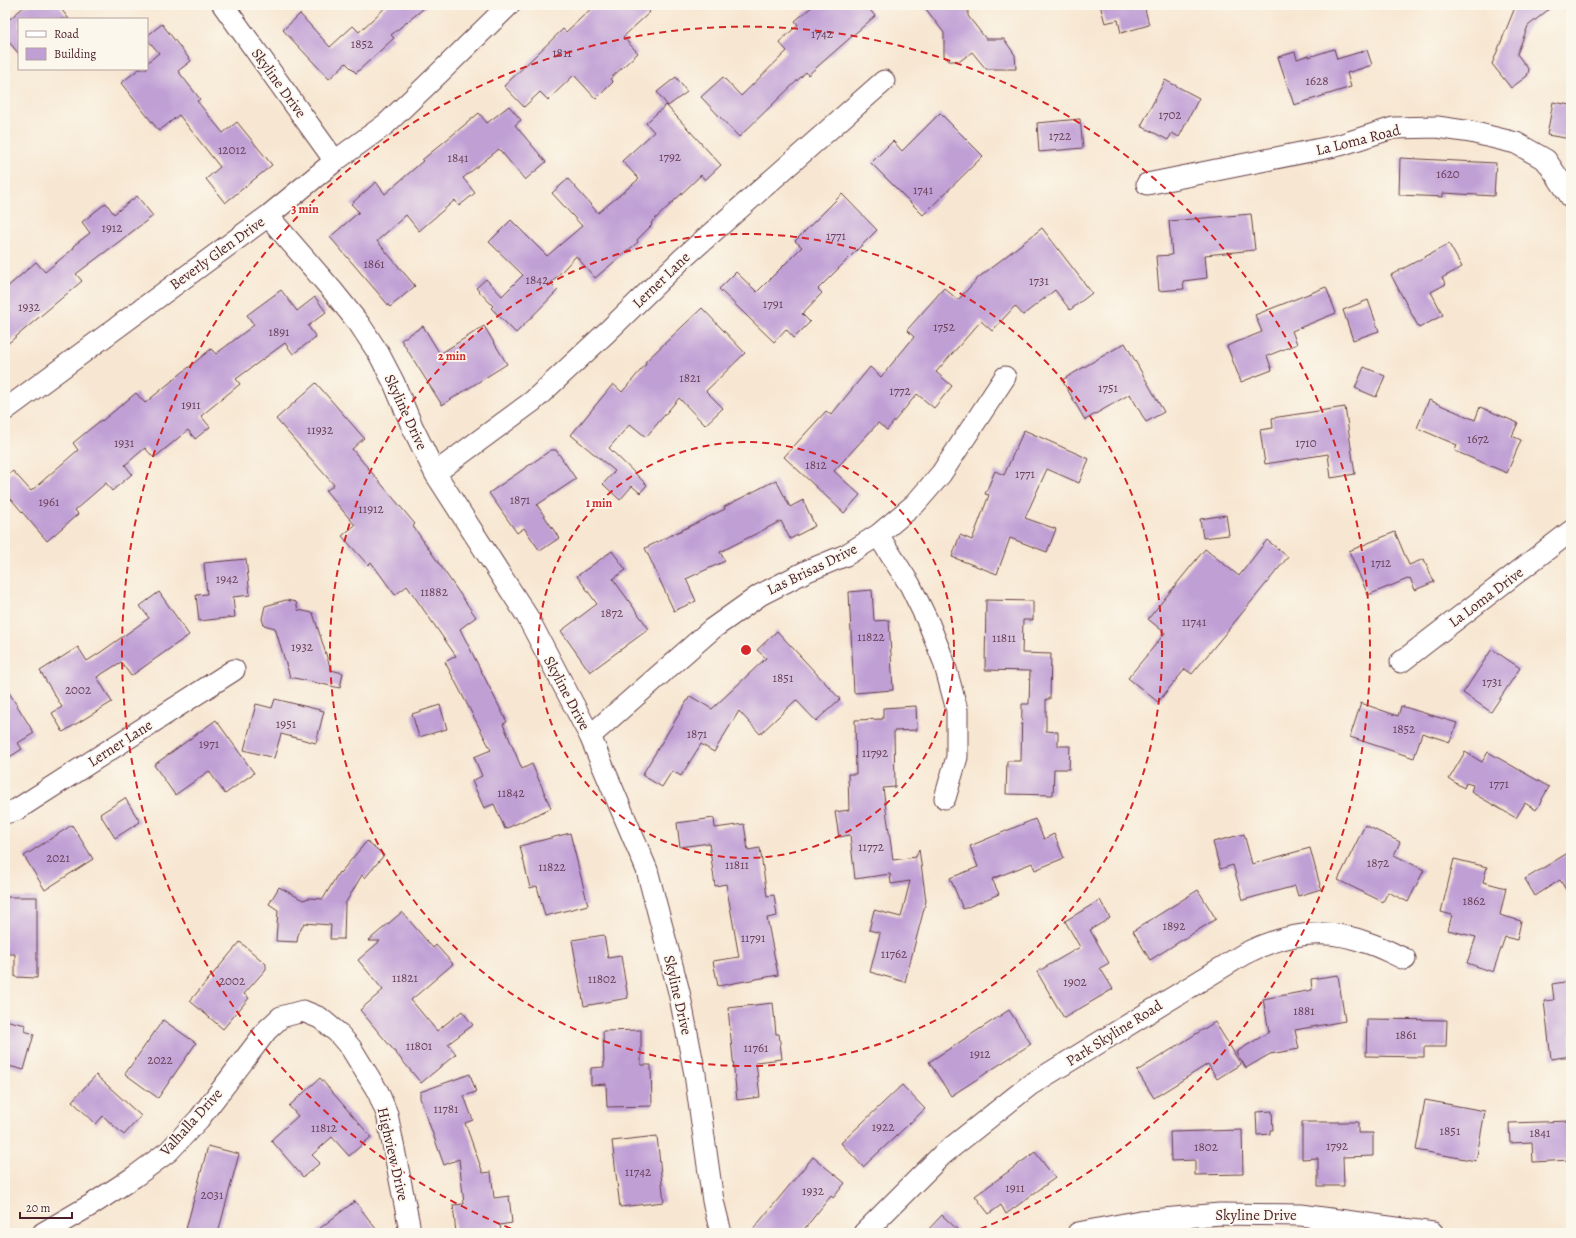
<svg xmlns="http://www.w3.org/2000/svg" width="1576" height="1238" viewBox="0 0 1576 1238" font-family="Alegreya,serif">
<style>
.building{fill:#c09fd5}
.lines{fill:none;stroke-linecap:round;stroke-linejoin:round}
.minor-casing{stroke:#643d44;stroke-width:23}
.minor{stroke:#fff;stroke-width:21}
.ring{fill:none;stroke:#d62828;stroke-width:2;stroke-dasharray:7 5}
.labels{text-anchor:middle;stroke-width:3.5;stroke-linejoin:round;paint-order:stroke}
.number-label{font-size:13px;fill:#683f56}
.street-label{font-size:15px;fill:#4a1f2b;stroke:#fbf7ec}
.centre{fill:#d62828;stroke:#fbf7ec;stroke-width:2}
.ring-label{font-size:12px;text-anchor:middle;font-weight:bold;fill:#d62828;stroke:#fbf7ec;stroke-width:3.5;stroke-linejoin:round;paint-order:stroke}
</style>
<rect width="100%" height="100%" fill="#fbf7ec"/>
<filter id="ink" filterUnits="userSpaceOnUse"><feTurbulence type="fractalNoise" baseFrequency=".025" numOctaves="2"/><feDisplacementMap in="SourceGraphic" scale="8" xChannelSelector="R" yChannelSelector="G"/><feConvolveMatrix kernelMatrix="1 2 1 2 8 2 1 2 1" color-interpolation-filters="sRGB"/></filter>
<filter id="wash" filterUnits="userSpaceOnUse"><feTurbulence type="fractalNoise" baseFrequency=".012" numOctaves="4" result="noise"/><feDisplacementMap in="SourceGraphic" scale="16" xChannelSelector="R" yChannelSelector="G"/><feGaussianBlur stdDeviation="0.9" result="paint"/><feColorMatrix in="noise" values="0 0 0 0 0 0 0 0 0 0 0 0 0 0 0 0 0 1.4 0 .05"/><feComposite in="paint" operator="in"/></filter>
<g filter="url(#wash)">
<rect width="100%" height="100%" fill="#f7e7d2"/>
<g id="blocks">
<path class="building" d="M26 5H58L69 19H19V54L5 37V23Z
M388 5H428L391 35 394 38 356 73 346 63 329 79 283 30 300 14 330 47 353 26 359 32Z
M595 5H644L650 12 623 37 638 53 610 79 613 82 596 99 574 75 548 100 540 92 524 107 504 86 563 29 566 32Z
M814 5H866L875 16 808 75 806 72 739 137 701 97 723 77 741 96 787 51 779 42 798 25 795 21Z
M923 5H968V16L986 39H1004L1015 55 1016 69H986L972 52 960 61H949L944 56V33Z
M1100 5H1144L1149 25 1121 33 1118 20 1105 23Z
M1516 5H1554L1528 26 1517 54 1529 70 1527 76 1511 88 1492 64Z
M162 24 191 61 178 71 200 99 197 101 223 133 237 122 272 165 225 203 206 179 220 167 179 115 159 131 121 83 139 69H147V63L159 53 147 39V36Z
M1334 49 1337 59 1367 50 1372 65 1347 73 1351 87 1294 105 1278 57 1295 52 1297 59 1309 55V57Z
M676 77 687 92 668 106 657 92Z
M1165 80 1199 98 1179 137 1172 133 1168 140 1141 126Z
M1553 102 1571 105V139L1547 135Z
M666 105 721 165 705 180 701 175 651 223 652 225 637 240 638 242 595 278 576 256 551 283 558 290 516 333 491 308 493 306 476 288 486 279 502 296 523 275 489 242 511 220 547 256 582 226 552 193 568 179 598 213 639 179 622 161 654 132 646 123Z
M509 106 521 120 515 125 546 162 525 180 499 149 463 178 475 193 459 206 455 200 419 231 406 215 377 241 415 286 390 307 330 237 359 212 351 204 376 182 385 194 423 161 422 160 479 113 487 123Z
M940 113 983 156 923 215 871 163 893 141 902 151Z
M1080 119 1083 148 1039 152 1037 123Z
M1400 158 1496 163 1494 196 1443 193V197L1399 195Z
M842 194 877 230 818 289 822 293 802 314 810 322 794 338 786 329 774 342 719 289 736 272 757 292 802 247 795 241Z
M137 196 153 216 76 274 82 281 5 346V289L36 262 45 272 74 248 73 246 90 233 82 222 106 203 114 214Z
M1251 214 1255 250 1205 255 1207 278 1183 281 1184 289 1159 291 1156 256 1172 255 1169 221Z
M1042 228 1092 293 1070 310 1055 290 1023 315 1015 306 992 331 981 321 936 372 952 386 934 408 917 394 887 430 878 423 834 471 860 495 844 513 784 457 826 411 831 415 870 367 881 377 914 337 907 330 944 288 958 300 978 278Z
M1449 244 1462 267 1442 278 1446 284 1431 292 1443 315 1419 328 1391 275Z
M1326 287 1336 313 1292 331 1297 344 1267 356 1272 370 1241 382 1227 346 1262 332 1255 315Z
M281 290 297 311 315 297 326 312 308 326 316 337 293 354 285 343 236 379 240 384 201 416 210 427 195 439 188 430 154 458 145 448 125 465 132 474 112 491 106 483 75 510 78 514 47 541 5 492V478L13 471 31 491 78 450 73 443 101 420 102 421 136 393 145 403 211 349 216 354 254 325 247 315Z
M1368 300 1379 331 1353 340 1343 310Z
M702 308 745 353 706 391 723 408 705 425 679 398 646 437 630 424 609 448 647 485 640 493 632 486 620 500 603 484 615 471 571 435 613 384 622 392 646 364 645 362Z
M423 326 440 354 484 326 507 364 442 405 401 340Z
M1125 343 1164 412 1146 422 1130 394 1085 420 1062 380Z
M1364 367 1385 376 1376 397 1355 388Z
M316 383 364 438 352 449 415 524 413 526 476 617 460 629 507 722 503 724 522 769 532 764 551 808 505 829 494 804 484 808 472 781 482 776 474 757 491 750 445 662 456 656 407 586 395 595 371 562 368 565 342 536 355 525 326 491 334 485 276 419Z
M1429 400 1475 420 1480 407 1518 423 1512 436 1521 440 1507 473 1455 451 1457 445 1417 428Z
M1345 407 1355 474 1331 478 1328 454 1265 464 1260 430 1273 428 1272 418Z
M1024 430 1089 459 1079 483 1047 469 1025 518 1056 529 1047 552 1010 538 997 574 952 557 960 535 972 540 989 495 985 494 995 471 1004 475Z
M551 450H556L576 479 537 505 559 538 540 551 524 528 517 533 489 493Z
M776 480 790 507 803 500 815 526 790 539 781 521 720 552 725 561 686 579 696 601 674 611 645 548 725 509 724 507Z
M1226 515 1229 535 1203 538 1200 519Z
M1395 532 1409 565 1424 559 1434 582 1415 590 1410 578 1368 595 1349 551Z
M1267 540 1288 557 1192 674 1185 669 1158 702 1128 678 1165 633 1148 619 1205 549 1239 576Z
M612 551 626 570 613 579 649 629 590 672 561 631 597 604 577 576Z
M246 559 250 595 233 597 235 617 199 621 196 595 207 594 204 563Z
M872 590 874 621 889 620 893 690 854 693 849 592Z
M159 592 189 635 131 676 121 662 97 677 112 702 63 732 52 713 62 707 40 671 78 647 87 661 101 652 149 618 140 606Z
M286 600 296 602 298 610 313 613 331 670 343 673 340 688 290 677 275 628 264 625 262 619 265 606Z
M986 600 1033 601V620H1023L1022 653 1051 654 1050 699H1046V731L1058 732V746H1070L1069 769H1054L1053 795 1006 794 1007 761H1021L1022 704H1029L1030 671 985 670Z
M777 631 840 699 816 721 796 700 760 734 739 711 714 752 701 744 681 776 672 771 662 787 642 775 690 696 712 709 766 658 757 650Z
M1492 649 1520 668 1491 712 1463 693Z
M5 686 34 733 18 743 22 749 5 760Z
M275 699 324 711 316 743 281 734 274 758 244 750 256 704 272 708Z
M1361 703 1398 716 1401 706 1457 723 1450 742 1422 733 1414 758 1350 737Z
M440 705 447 729 419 737 412 714Z
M916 706 917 730 894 731 895 787 883 788 893 860 916 857 919 849 926 901 905 982 870 972 880 933 869 930 874 910 901 917 910 881 891 884 890 874 855 879 850 835 839 837 835 812 849 810 848 774H856L855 720 883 719V708Z
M216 720 254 773 225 794 209 771 175 795 154 765Z
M1465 752 1482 762 1488 752 1549 787 1536 810 1525 803 1516 818 1471 792 1473 785 1466 783 1464 788 1449 779Z
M125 798 140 822 115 838 100 814Z
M714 818 715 828 744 824 748 850 760 848 767 896 774 895 777 916 767 918 778 975 718 986 713 961 739 957 726 884 715 886 709 843 680 847 677 823Z
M1035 819 1044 839 1054 834 1064 858 1035 870 1032 863 992 879 999 894 963 909 950 878 978 867 970 846Z
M72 825 93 859 45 890 24 856Z
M1365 825 1400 842 1394 855 1424 870 1408 902 1388 892 1383 902 1338 880Z
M570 833 588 905 545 916 537 886 530 888 520 846Z
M1244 834 1252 864 1310 848 1321 889 1298 896 1295 886 1243 900 1233 865 1220 869 1213 842Z
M367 841 384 855 365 878 362 875 345 904 344 939H330L331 925 304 923 298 935 297 942 276 941 278 910 269 904 279 887 303 900 309 898 323 899 339 872 340 873Z
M1571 851V898L1560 880 1535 896 1525 879Z
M1454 859 1487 867 1483 882 1506 888 1500 915 1521 921 1517 940 1505 937 1493 972 1467 963 1476 937 1448 930 1452 915 1441 912Z
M1198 890 1216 919 1150 960 1133 931Z
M5 897H37V978L15 977V954H5Z
M1100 900 1110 918 1090 930 1109 963 1100 968 1113 989 1064 1018 1037 972 1080 947 1065 921Z
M402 912 433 948 436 945 453 964 411 1000 437 1031 462 1011 473 1025 448 1044 456 1054 421 1083 360 1010 383 990 358 960 380 941H368Z
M604 935 608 958 621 956 628 998 584 1006 572 940Z
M240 942 266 964V969L244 994 249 998 223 1029 190 1001Z
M1338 975 1345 1021 1295 1030 1299 1049 1270 1054 1246 1068 1236 1052 1269 1032 1263 999 1312 990 1311 979Z
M1571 981V1056L1551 1059 1544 1001 1554 1000 1552 984Z
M773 1003 776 1034H779L782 1059 756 1062 760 1097 737 1100 728 1008Z
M1009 1010 1031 1044 951 1096 929 1062Z
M1367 1019 1447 1020 1446 1047H1424V1057L1366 1056Z
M5 1020 26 1025 24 1031 34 1034 24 1070 5 1065Z
M163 1020 196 1043 158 1098 125 1074Z
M1215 1022 1241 1064 1217 1079 1208 1064 1154 1098 1137 1071Z
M641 1030V1065H651L652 1106 607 1107 606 1084 591 1085V1068L604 1067 603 1031Z
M470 1074 476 1092 464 1096 473 1120 465 1123 483 1173 491 1172 494 1198 509 1196 512 1223 500 1225 501 1233H456L453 1205 464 1204 459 1159 444 1165 420 1098V1092Z
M96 1075 141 1116 124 1135 103 1116 96 1124 72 1101Z
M320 1078 371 1137 349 1156 332 1137 312 1155 320 1163 303 1177 271 1140 298 1116 289 1106Z
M902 1085 925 1109 863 1167 841 1143Z
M1425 1100 1485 1111 1476 1161 1416 1150Z
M1272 1111 1273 1130H1270V1134L1257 1135 1256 1112Z
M1571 1121V1160L1533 1162 1532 1142 1510 1143 1509 1123Z
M1302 1122H1358V1133H1373V1156L1343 1157 1344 1186H1318V1158L1302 1159Z
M1242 1130 1243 1174 1195 1175V1160L1171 1161 1170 1132Z
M657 1136 664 1202 620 1207 612 1141Z
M208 1146 239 1154 218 1233H185Z
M1035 1152 1055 1178 1006 1214 1001 1205 989 1214 975 1196Z
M813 1157 845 1183 833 1198 831 1196 801 1233H750Z
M355 1201 379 1233H314Z
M942 1215 961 1233H925Z"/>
</g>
</g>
<g filter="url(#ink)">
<use href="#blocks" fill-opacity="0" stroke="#643d44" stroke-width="1"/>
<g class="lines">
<defs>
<path id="minor" d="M223 5 335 161
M1147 184 1340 145 1393 128 1437 127 1471 132 1516 143 1546 160 1571 197
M268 216 332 290 360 325 379 354 394 383 412 426 435 473 527 616 590 736 647 870 679 992 695 1074 713 1201 721 1233
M5 410 268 216 335 161 386 124 427 85 509 5
M435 473 533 401 607 332 681 260 884 81
M878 535 910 585 929 624 944 662 957 710V757L945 798
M1401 662 1571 531
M590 736 712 629 760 595 807 571 846 555 878 535 915 504 941 474 1005 377
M5 813 16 810 234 670
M43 1233 91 1205 134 1177 169 1151 199 1119 267 1030 281 1017 303 1011 320 1018 338 1033 351 1048 378 1092 387 1114 409 1225 408 1233
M864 1233 942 1155 1030 1085 1244 954C1284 934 1324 926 1368 943 1381 947 1393 954 1405 959
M1078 1233 1140 1221 1220 1214 1301 1215 1433 1233"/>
</defs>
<use href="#minor" class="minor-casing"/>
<use href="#minor" class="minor"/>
</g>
</g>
<g class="ring">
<circle cx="746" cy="650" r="208"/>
<circle cx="746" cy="650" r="416"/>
<path d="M522 1233A624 624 0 1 1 970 1233"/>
</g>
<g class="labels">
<g class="number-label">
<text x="822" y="38">1742</text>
<text x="362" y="48">1852</text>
<text x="562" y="57">1811</text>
<text x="1317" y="85">1628</text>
<text x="1170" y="119">1702</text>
<text x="1060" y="140">1722</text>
<text x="232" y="154">12012</text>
<text x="670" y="161">1792</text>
<text x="458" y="162">1841</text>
<text x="1448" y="178">1620</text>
<text x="923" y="194">1741</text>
<text x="112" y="232">1912</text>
<text x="836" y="240">1771</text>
<text x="374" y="268">1861</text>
<text x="537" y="284">1842</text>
<text x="1039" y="285">1731</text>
<text x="773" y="308">1791</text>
<text x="29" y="311">1932</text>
<text x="944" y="331">1752</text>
<text x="279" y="336">1891</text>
<text x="690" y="382">1821</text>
<text x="1108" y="392">1751</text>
<text x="900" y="395">1772</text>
<text x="191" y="409">1911</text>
<text x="320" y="434">11932</text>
<text x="1478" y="443">1672</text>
<text x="124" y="447">1931</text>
<text x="1306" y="447">1710</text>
<text x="816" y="469">1812</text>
<text x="1025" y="478">1771</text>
<text x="520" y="504">1871</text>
<text x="49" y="506">1961</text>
<text x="371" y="513">11912</text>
<text x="1381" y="567">1712</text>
<text x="227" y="583">1942</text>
<text x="434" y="596">11882</text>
<text x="612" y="617">1872</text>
<text x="1194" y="626">11741</text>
<text x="871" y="641">11822</text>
<text x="1004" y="642">11811</text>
<text x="302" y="651">1932</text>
<text x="783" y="682">1851</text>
<text x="1492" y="686">1731</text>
<text x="78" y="694">2002</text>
<text x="286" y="728">1951</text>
<text x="1404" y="733">1852</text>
<text x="697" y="738">1871</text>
<text x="209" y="748">1971</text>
<text x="875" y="757">11792</text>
<text x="1499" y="788">1771</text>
<text x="511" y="797">11842</text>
<text x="871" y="851">11772</text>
<text x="58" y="862">2021</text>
<text x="1378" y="867">1872</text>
<text x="737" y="869">11811</text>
<text x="552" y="871">11822</text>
<text x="1474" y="905">1862</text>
<text x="1174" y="930">1892</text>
<text x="753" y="942">11791</text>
<text x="894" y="958">11762</text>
<text x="405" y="982">11821</text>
<text x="602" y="983">11802</text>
<text x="232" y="985">2002</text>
<text x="1075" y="986">1902</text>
<text x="1304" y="1015">1881</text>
<text x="1406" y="1039">1861</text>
<text x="419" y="1050">11801</text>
<text x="756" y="1052">11761</text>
<text x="980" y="1058">1912</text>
<text x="160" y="1064">2022</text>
<text x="446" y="1113">11781</text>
<text x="883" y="1131">1922</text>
<text x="324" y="1132">11812</text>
<text x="1450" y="1135">1851</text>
<text x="1540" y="1137">1841</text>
<text x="1337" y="1150">1792</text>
<text x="1206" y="1151">1802</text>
<text x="638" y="1176">11742</text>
<text x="1015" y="1192">1911</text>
<text x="813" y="1195">1932</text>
<text x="212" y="1199">2031</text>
</g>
<g class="street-label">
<text transform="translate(279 83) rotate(54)" y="5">Skyline Drive</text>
<text transform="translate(1358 140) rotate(-14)" y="5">La Loma Road</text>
<text transform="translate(217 253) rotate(-36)" y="5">Beverly Glen Drive</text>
<text transform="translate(661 280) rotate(-44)" y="5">Lerner Lane</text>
<text transform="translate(406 412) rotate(65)" y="5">Skyline Drive</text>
<text transform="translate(812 569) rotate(-26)" y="5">Las Brisas Drive</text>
<text transform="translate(1486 597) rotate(-37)" y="5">La Loma Drive</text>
<text transform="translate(567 693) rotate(62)" y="5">Skyline Drive</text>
<text transform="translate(120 743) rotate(-33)" y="5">Lerner Lane</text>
<text transform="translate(678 995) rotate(77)" y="5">Skyline Drive</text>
<text transform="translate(1114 1033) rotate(-32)" y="5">Park Skyline Road</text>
<text transform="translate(191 1122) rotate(-48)" y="5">Valhalla Drive</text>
<text transform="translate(393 1154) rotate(77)" y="5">Highview Drive</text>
<text x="1256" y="1220">Skyline Drive</text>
</g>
</g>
<circle cx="746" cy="650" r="6" class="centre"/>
<g class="ring-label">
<text x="305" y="213">3 min</text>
<text x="452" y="360">2 min</text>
<text x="599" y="507">1 min</text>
</g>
<rect width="1576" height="1238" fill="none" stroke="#fbf7ec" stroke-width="20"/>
<rect x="18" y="18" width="130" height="52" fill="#fbf7ec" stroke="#b4a19f"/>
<rect x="26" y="31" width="20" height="6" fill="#ffffff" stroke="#b4a19f"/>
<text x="54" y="38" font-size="12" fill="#4a1f2b">Road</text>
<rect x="26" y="48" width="20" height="12" fill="#c09fd5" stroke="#b4a19f"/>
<text x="54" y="58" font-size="12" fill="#4a1f2b">Building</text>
<path d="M20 1212v6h52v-6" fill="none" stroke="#4a1f2b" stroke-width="2"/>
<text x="26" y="1212" font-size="12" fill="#4a1f2b" stroke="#fbf7ec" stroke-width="3" paint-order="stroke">20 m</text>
</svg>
